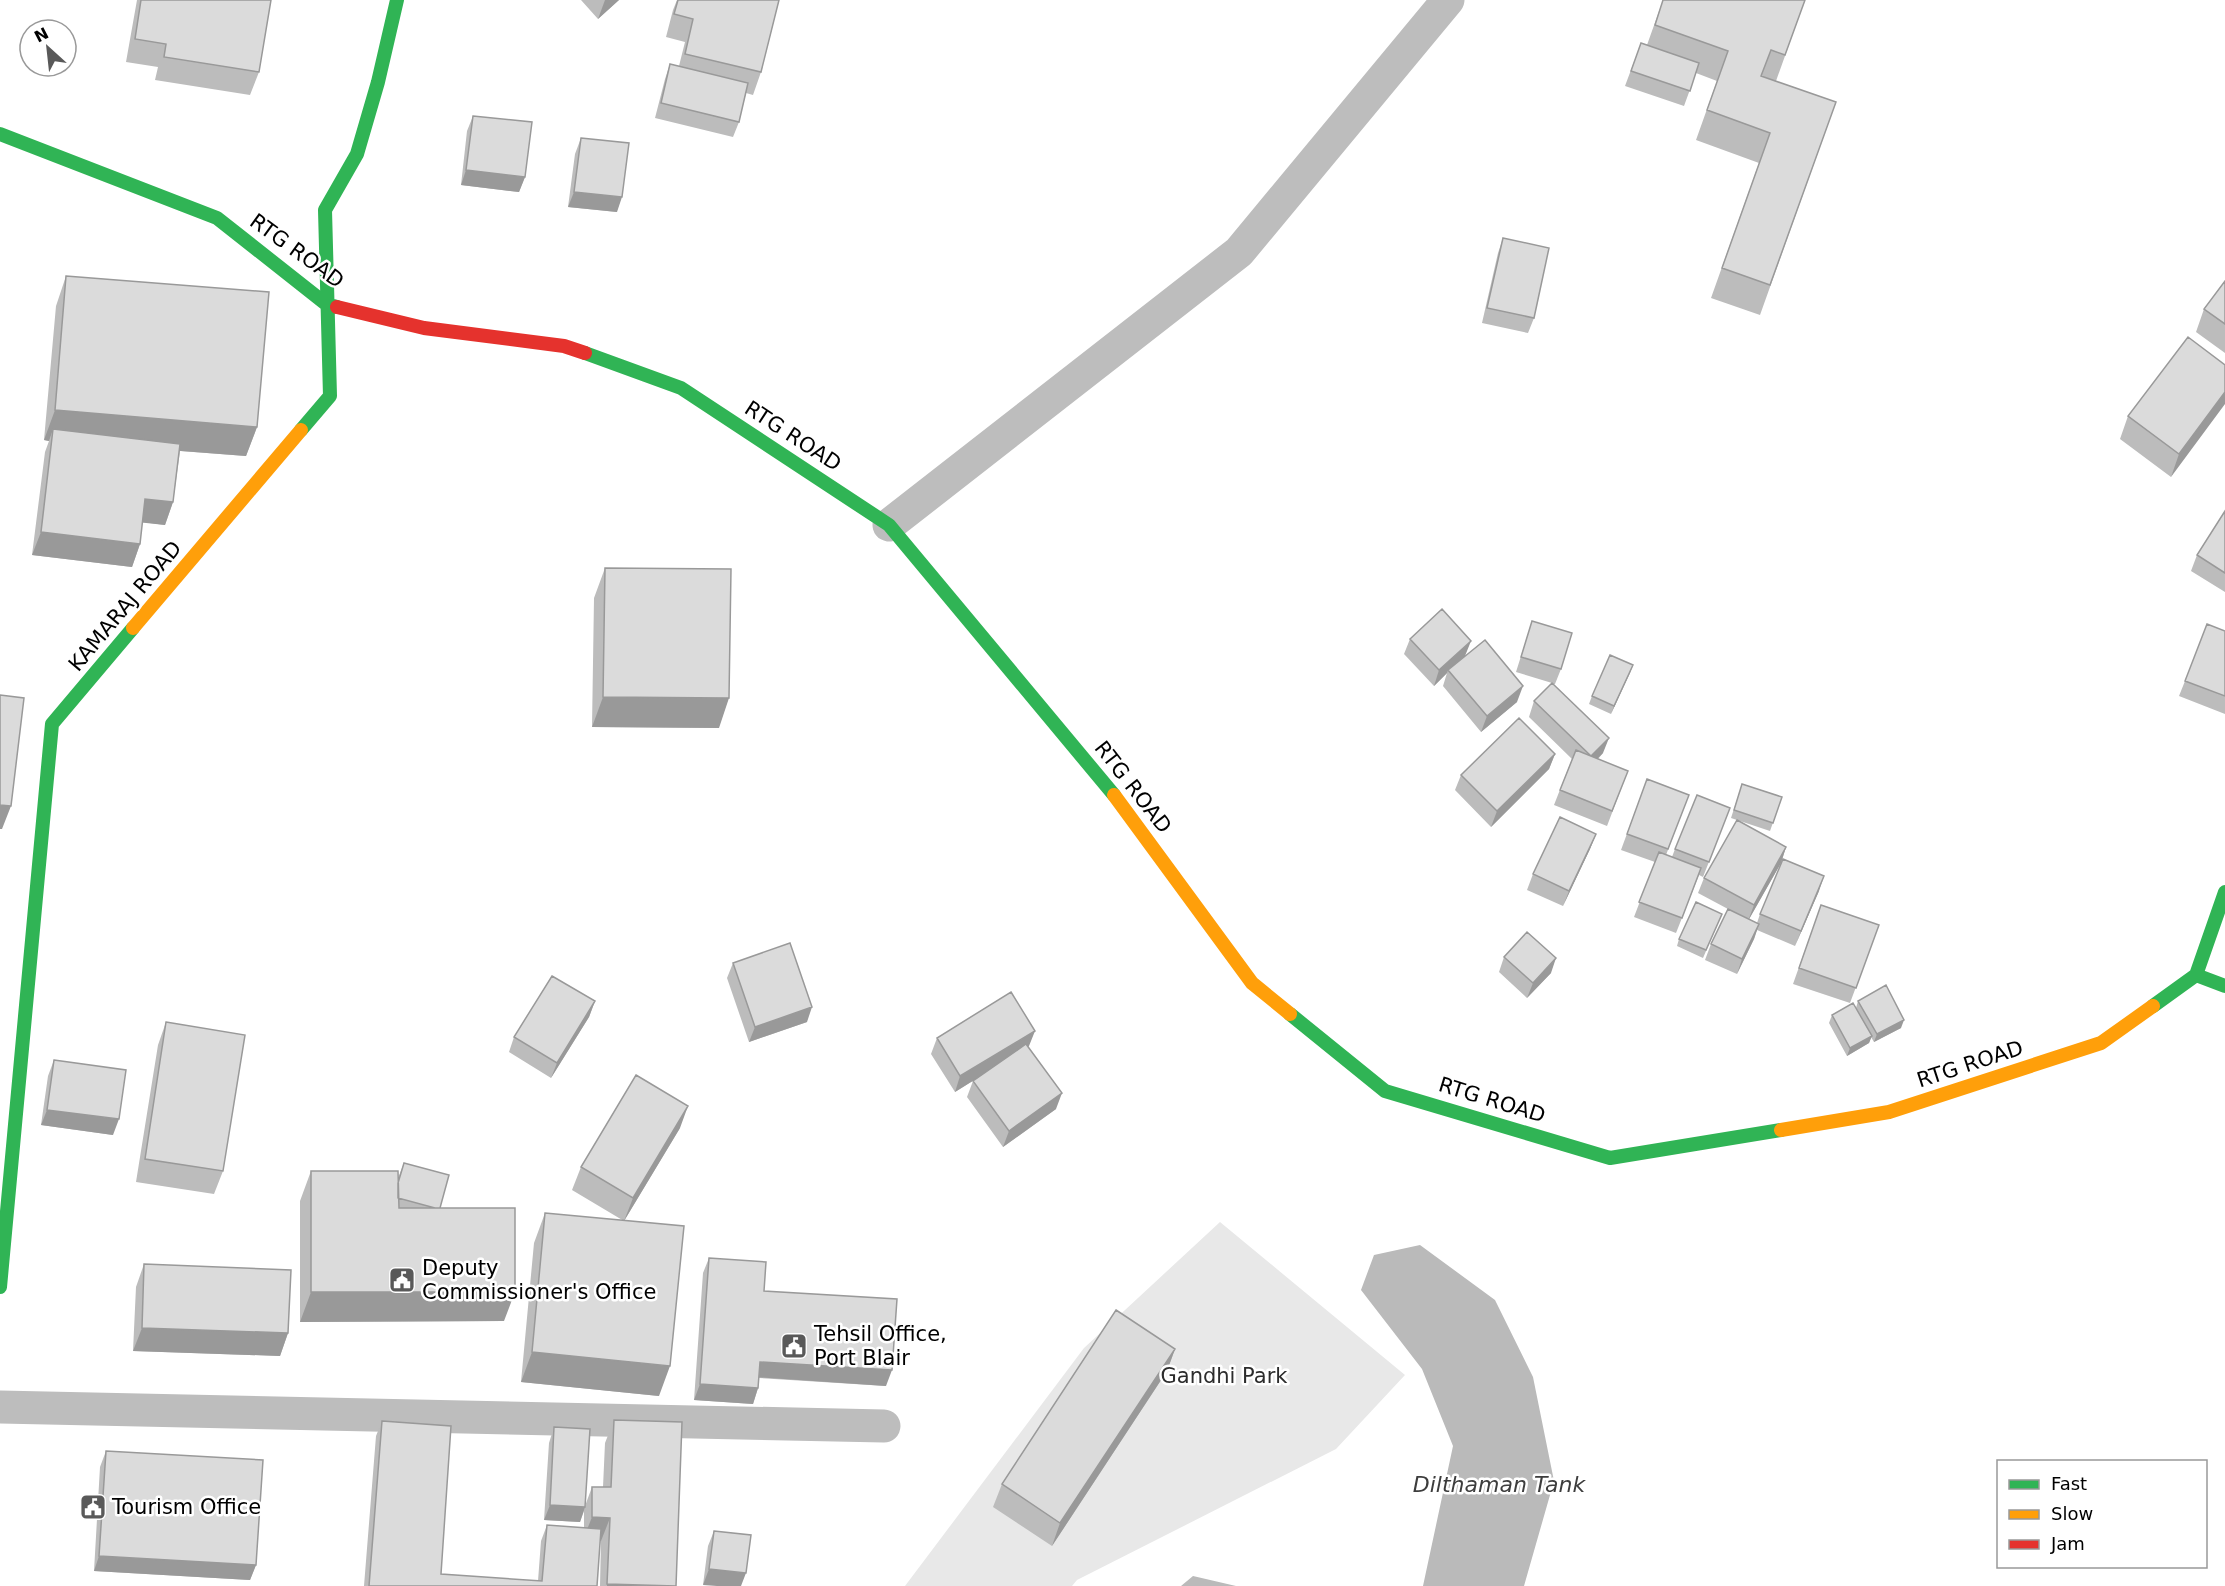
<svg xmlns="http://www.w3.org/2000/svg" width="2225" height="1586" viewBox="0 0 2225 1586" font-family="'DejaVu Sans',sans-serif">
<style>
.green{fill:#e8e8e8}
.water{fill:#bababa}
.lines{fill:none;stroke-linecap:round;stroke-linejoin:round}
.street{stroke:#bdbdbd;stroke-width:33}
.fast{stroke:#30b455;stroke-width:14}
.slow{stroke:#ff9f0a;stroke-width:14}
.jam{stroke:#e5322d;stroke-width:14}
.wall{fill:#bcbcbc}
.shaded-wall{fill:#999}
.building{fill:#dbdbdb;stroke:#999;stroke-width:1.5}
.labels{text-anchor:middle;stroke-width:5;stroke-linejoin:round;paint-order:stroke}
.street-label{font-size:21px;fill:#000;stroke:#fff}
.poi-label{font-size:21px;fill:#000;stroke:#fff;text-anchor:start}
.park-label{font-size:21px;fill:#2c2c2c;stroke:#fff}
.water-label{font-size:22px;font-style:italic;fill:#3d3d3d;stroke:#fff}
</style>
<rect width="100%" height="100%" fill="#fff"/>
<path class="green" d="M1220 1222 1405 1375 1336 1449 1077 1580 1072 1586H905L1084 1348Z"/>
<path class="water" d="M1420 1245 1495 1300 1533 1377 1554 1481 1524 1586H1423L1453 1446 1422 1369 1361 1290 1374 1255Z
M1193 1576 1236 1586H1181Z"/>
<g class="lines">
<path class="street" d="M889 525 1239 252 1448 0
M0 1407 884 1426"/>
<path class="fast" d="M0 134 217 218 326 304 337 307
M585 353 681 388 889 525 1114 795
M301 430 330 396 325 210 357 154 378 82 397 0
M2196 975 2225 892
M2153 1006 2196 975 2225 986
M1290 1014 1385 1091 1610 1158 1781 1130
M0 1287 52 724 133 628"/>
<path class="slow" d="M133 628 301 430
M1114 795 1252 983 1290 1014
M1781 1130 1889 1112 2101 1043 2153 1006"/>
<path class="jam" d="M337 307 424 328 564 346 585 353"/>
</g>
<path class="wall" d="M137 0H271L259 72 250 95 155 80 158 67 126 62Z
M581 0H619L598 19Z
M677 0H779L761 72 753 95 746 93 739 122 733 137 655 118 665 79 670 64 679 66 685 42 666 37 673 10Z
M1663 0H1805L1776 81 1836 102 1760 315 1711 298 1759 163 1696 140 1717 81 1696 73 1684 106 1625 86 1641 43 1647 45Z
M473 116 525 177 519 192 461 185 467 131Z
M581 138 617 212 568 207 575 154Z
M1503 238 1534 318 1528 333 1482 323 1498 253Z
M66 276 257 427 246 456 180 451 173 502 165 525 142 522 140 544 132 567 32 555 45 452 49 441 44 440 56 306Z
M2225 281V353L2196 332 2204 309Z
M2225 365 2171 477 2120 439 2128 416Z
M2225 511V592L2191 571 2197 555Z
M605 568 719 728 592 727 594 598Z
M1532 621 1561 669 1555 684H1553L1603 753 1598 759 1628 771 1607 826 1554 805 1572 759 1529 717 1534 701 1552 683 1516 672Z
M2225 631V714L2179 696 2185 681Z
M1410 639 1466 656 1517 702 1481 732 1443 686 1447 673 1434 686 1404 654Z
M1633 665 1611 714 1589 704 1592 696Z
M1555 754 1549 769 1491 827 1455 790 1461 775Z
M1647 779 1689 795 1666 855 1672 857 1675 849 1730 808 1703 877 1699 875 1676 933 1634 917 1655 862 1621 850Z
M1742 784 1782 797 1770 831 1731 818Z
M1596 834 1590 849 1563 906 1527 890 1533 874Z
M1786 847 1781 863 1749 919 1757 923 1760 914 1819 891 1795 946 1757 930 1754 939 1737 974 1705 960 1711 944 1728 909 1698 893 1704 878Z
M1821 905 1879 925 1850 1003 1793 984Z
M1722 914 1703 958 1677 946 1679 939Z
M1504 957 1551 973 1527 998 1499 972Z
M733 963 807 1022 749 1042 727 978Z
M595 1001 589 1017 551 1078 509 1052 514 1037Z
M1858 1001 1901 1028 1874 1042 1871 1037 1869 1043 1847 1056 1829 1023 1832 1015 1856 1008Z
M166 1022 223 1171 214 1194 136 1182 158 1045Z
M937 1038 1029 1046 1028 1047 1056 1109 1003 1147 967 1097 973 1081 979 1077 955 1092 931 1054Z
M54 1060 113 1135 41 1125 48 1076Z
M680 1128 624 1221 572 1190 581 1167Z
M404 1163 440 1208 504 1321 300 1322V1201L311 1171 398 1178Z
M545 1213 659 1396 521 1382 534 1243Z
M709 1258 764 1291 886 1386 759 1378 758 1388 753 1404 694 1400 703 1273Z
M144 1264 288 1333 280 1356 133 1351 136 1287Z
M1175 1349 1167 1371 1052 1546 993 1507 1002 1484Z
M614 1420 676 1586H600L601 1541H600L597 1586H364L376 1436 382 1421 441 1574 538 1581 541 1541 547 1525 584 1528V1511L580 1522 544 1520 549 1443 554 1427 585 1506 592 1487H603L605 1443Z
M106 1451 256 1565 250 1580 94 1571 100 1467Z
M714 1531 751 1535 703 1585 708 1546Z"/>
<path class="shaded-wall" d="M605 0H619L598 19Z
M466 170 525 177 519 192 461 185Z
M574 192 622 197 617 212 568 207Z
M2225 392V404L2171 477 2179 454Z
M55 410 257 427 246 456 52 441 53 429 49 441 44 440Z
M145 499 173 502 165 525 137 522Z
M41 532 140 544 132 567 32 555Z
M1471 641 1465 656 1448 670 1447 673 1434 686 1439 670Z
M1633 665 1630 673 1611 714 1614 706Z
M1523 686 1517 702 1481 732 1487 716Z
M603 697 729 698 719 728 592 727Z
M1609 738 1603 753 1585 771 1591 756Z
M1555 754 1549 769 1491 827 1497 811Z
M0 805 11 806 2 829H0Z
M1596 834 1590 849 1563 906 1569 891Z
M1786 847 1781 863 1748 921 1754 905Z
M1824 876 1819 891 1795 946 1801 931Z
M1759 924 1754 939 1737 974 1742 959Z
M1556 958 1551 973 1527 998 1533 983Z
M595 1001 589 1017 551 1078 557 1063Z
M812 1007 807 1022 749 1042 755 1027Z
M1904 1020 1901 1028 1874 1042 1877 1034Z
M1035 1031 1029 1046 955 1092 960 1076Z
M1872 1036 1869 1043 1847 1056 1850 1048Z
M1062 1093 1056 1109 1003 1147 1009 1131Z
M688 1106 680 1128 624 1221 633 1198Z
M47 1110 119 1119 113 1135 41 1125Z
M311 1292H515L504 1321 300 1322Z
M142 1328 288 1333 280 1356 133 1351Z
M1175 1349 1167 1371 1052 1546 1060 1523Z
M532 1352 670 1366 659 1396 521 1382Z
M760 1362 892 1370 886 1386 754 1377Z
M700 1384 758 1388 753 1404 694 1400Z
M550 1505 585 1507 580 1522 544 1520Z
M592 1517 610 1518 601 1541 583 1540Z
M99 1556 256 1565 250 1580 94 1571Z
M709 1569 746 1573 741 1586H717L703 1585Z
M607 1584 656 1586H607Z"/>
<path class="building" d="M141 0H271L259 72 164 57 166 44 135 39Z
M678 0H779L761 72 685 54 693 19 674 14Z
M1663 0H1805L1785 55 1771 50 1761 76 1836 102 1770 285 1722 268 1770 133 1707 110 1728 51 1655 25Z
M1641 43 1699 63 1690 91 1631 71Z
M670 64 748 83 739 122 661 103Z
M473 116 532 122 525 177 466 170Z
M581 138 629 143 622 197 574 192Z
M1503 238 1549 248 1534 318 1487 308Z
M66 276 269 292 257 427 55 410Z
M2225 281V324L2204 309Z
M2188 337 2225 365V392L2179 454 2128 416Z
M53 429 180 444 173 502 145 499 140 544 41 532Z
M2225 511V573L2197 555Z
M605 568 731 569 729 698 603 697Z
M1442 609 1471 641 1439 670 1410 639Z
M1532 621 1572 633 1561 669 1521 657Z
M2207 624 2225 631V696L2185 681Z
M1485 640 1523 686 1487 716 1448 670Z
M1610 655 1633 665 1614 706 1592 696Z
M1552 683 1609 738 1591 756 1534 701Z
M0 695 24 698 11 806 0 805Z
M1519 718 1555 754 1497 811 1461 775Z
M1576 750 1628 771 1612 811 1560 790Z
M1647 779 1689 795 1668 849 1627 834Z
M1742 784 1782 797 1773 823 1734 810Z
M1697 795 1730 808 1709 862 1675 849Z
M1560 817 1596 834 1569 891 1533 874Z
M1737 820 1786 847 1754 905 1704 878Z
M1659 852 1701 868 1682 918 1639 902Z
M1783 859 1824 876 1801 931 1760 914Z
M1696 902 1722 914 1706 950 1679 939Z
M1821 905 1879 925 1856 988 1799 968Z
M1728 909 1759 924 1742 959 1711 944Z
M1527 932 1556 958 1533 983 1504 957Z
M790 943 812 1007 755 1027 733 963Z
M552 976 595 1001 557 1063 514 1037Z
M1886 985 1904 1020 1877 1034 1858 1001Z
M1011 992 1035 1031 960 1076 937 1038Z
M1853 1003 1872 1036 1850 1048 1832 1015Z
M166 1022 245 1035 223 1171 145 1159Z
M1026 1044 1062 1093 1009 1131 973 1081Z
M54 1060 126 1070 119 1119 47 1110Z
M636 1075 688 1106 633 1198 581 1167Z
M404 1163 449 1175 440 1208H435L398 1198V1183Z
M311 1171H398L399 1208H515V1292H311Z
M545 1213 684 1226 670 1366 532 1352Z
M709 1258 766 1262 764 1291 897 1299 892 1370 760 1362 758 1388 700 1384Z
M144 1264 291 1270 288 1333 142 1328Z
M1116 1310 1175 1349 1060 1523 1002 1484Z
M614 1420 682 1422 676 1586 607 1584 610 1518 592 1517V1487H611Z
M382 1421 451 1426 441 1574 542 1581 547 1525 601 1529 597 1586H369Z
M554 1427 590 1429 585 1507 550 1505Z
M106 1451 263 1460 256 1565 99 1556Z
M714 1531 751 1535 746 1573 709 1569Z"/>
<defs>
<symbol id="civic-square" viewBox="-11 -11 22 22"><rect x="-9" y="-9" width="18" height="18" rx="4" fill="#595959" stroke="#fff"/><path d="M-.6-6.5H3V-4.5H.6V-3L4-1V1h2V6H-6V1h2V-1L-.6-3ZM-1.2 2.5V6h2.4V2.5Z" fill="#fff"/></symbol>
</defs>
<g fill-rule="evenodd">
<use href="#civic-square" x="387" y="1265" width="30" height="30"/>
<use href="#civic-square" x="779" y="1331" width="30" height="30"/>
<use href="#civic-square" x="78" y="1492" width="30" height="30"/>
</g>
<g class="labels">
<g class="street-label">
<text transform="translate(297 251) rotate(36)" y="7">RTG ROAD</text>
<text transform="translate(793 436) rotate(33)" y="7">RTG ROAD</text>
<text transform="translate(125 606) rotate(-50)" y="7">KAMARAJ ROAD</text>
<text transform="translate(1133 787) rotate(52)" y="7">RTG ROAD</text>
<text transform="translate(1970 1064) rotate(-18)" y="7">RTG ROAD</text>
<text transform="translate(1492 1100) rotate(17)" y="7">RTG ROAD</text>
</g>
<g class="poi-label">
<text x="422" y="1275">Deputy<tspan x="422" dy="24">Commissioner's Office</tspan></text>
<text x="814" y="1341">Tehsil Office,<tspan x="814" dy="24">Port Blair</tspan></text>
<text x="112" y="1514">Tourism Office</text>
</g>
<g class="park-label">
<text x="1224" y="1383">Gandhi Park</text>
</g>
<g class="water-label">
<text x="1499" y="1492">Dilthaman Tank</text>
</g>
</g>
<rect x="1997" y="1460" width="210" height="108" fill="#ffffff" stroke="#999999" stroke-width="1.5"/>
<rect x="2009" y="1480" width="30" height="9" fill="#30b455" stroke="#999999" stroke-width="1.5"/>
<text x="2051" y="1490" font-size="18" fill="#000000">Fast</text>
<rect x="2009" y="1510" width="30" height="9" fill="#ff9f0a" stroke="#999999" stroke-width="1.5"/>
<text x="2051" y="1520" font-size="18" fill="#000000">Slow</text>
<rect x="2009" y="1540" width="30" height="9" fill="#e5322d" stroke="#999999" stroke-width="1.5"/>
<text x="2051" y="1550" font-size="18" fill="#000000">Jam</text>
<g transform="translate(48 48) rotate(333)"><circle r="28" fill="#ffffff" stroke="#999999" stroke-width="1.5"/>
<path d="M0-4.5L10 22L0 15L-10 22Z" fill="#595959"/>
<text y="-9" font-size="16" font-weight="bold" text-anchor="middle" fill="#000000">N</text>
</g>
</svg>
